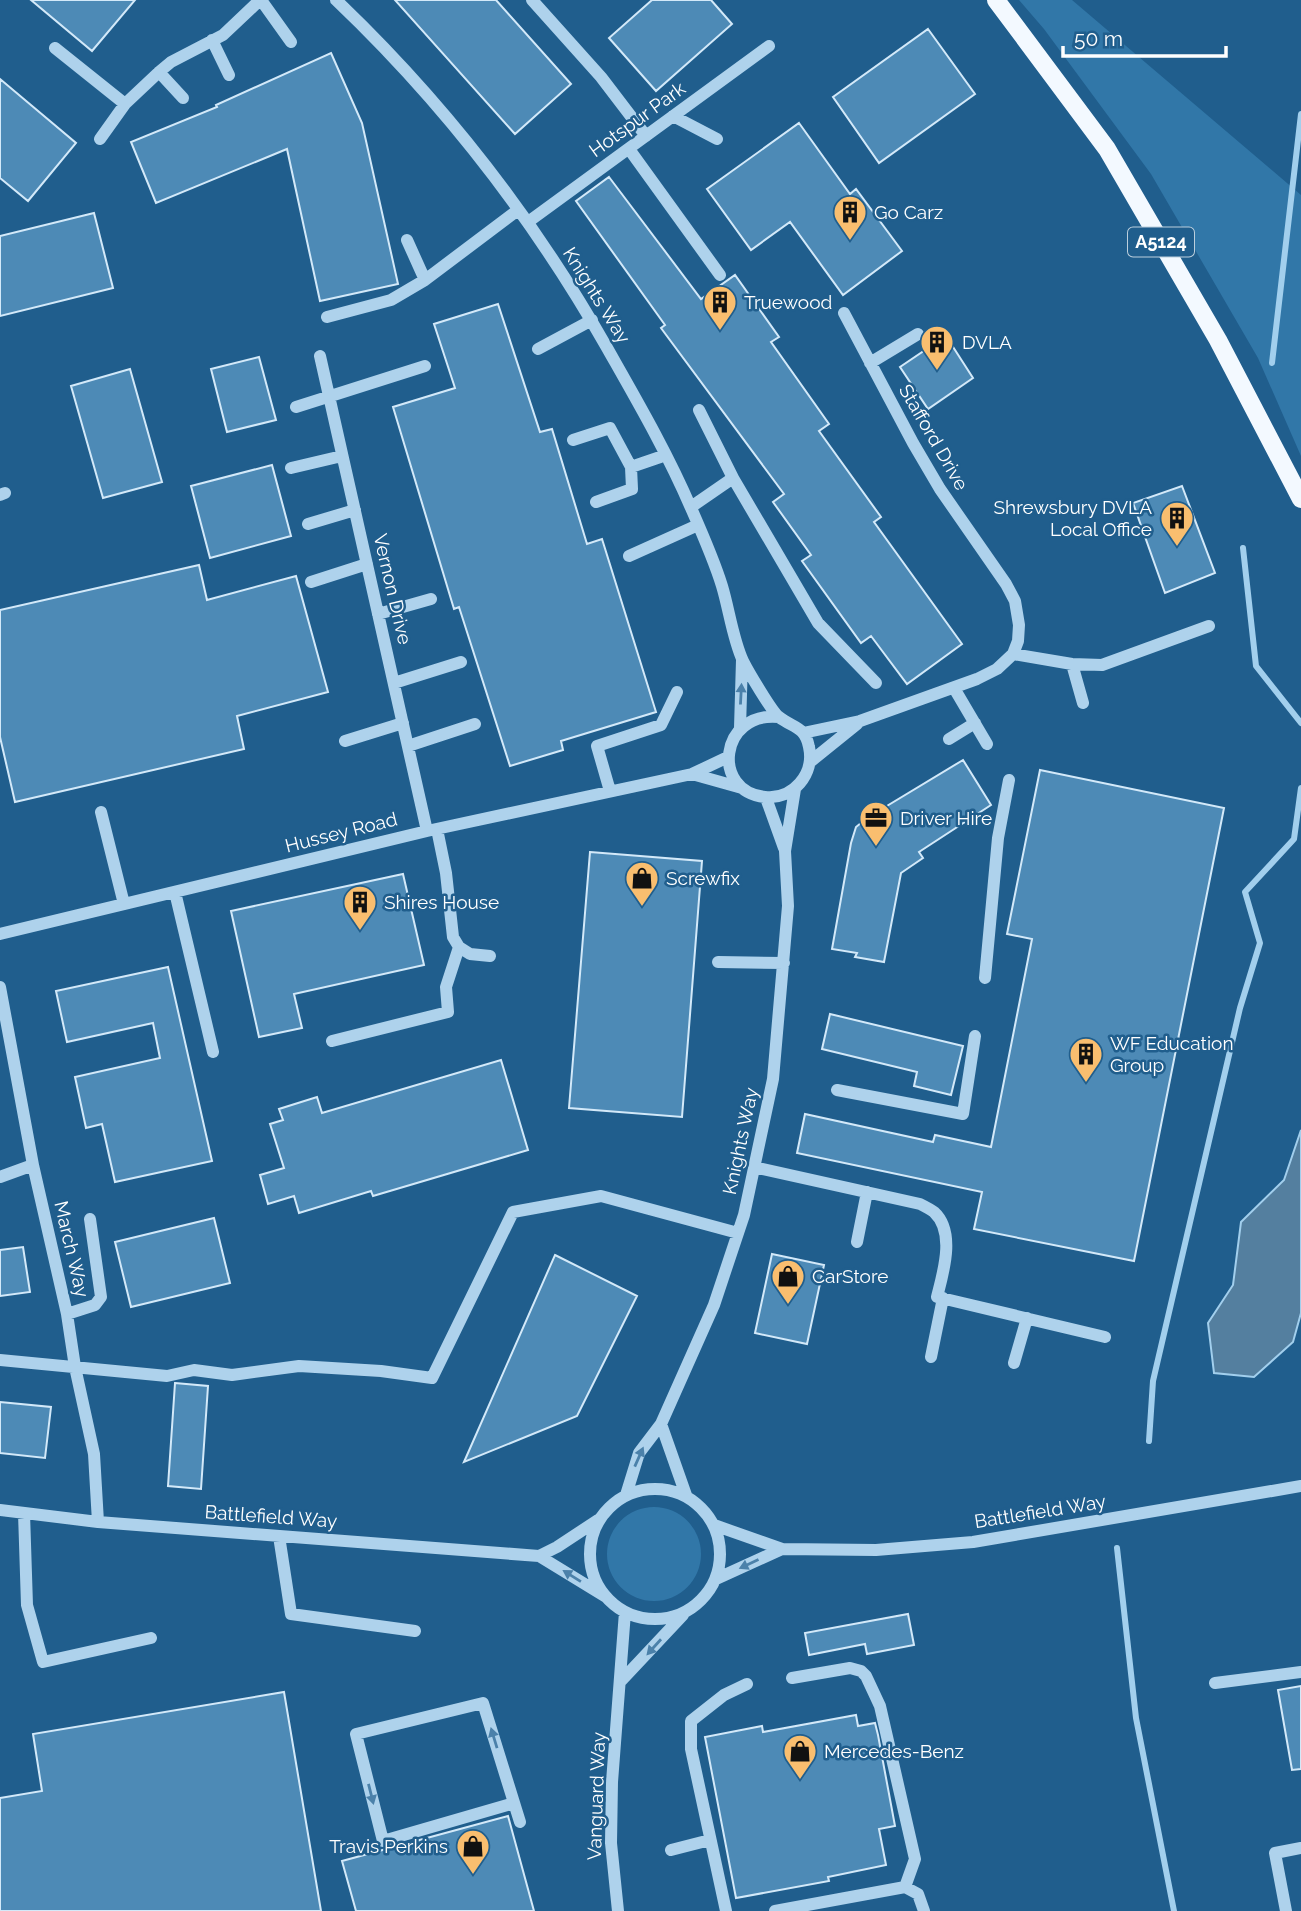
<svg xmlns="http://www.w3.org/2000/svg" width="1301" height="1911" viewBox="0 0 1301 1911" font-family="Raleway,sans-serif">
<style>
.green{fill:#3177a8}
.water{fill:#547f9f;stroke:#a2cfed;stroke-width:2}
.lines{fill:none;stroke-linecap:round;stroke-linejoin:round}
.stream{stroke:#a2cfed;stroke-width:6}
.building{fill:#4d8ab6;stroke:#d3e9f9;stroke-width:2}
.minor{stroke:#aed2ec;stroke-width:12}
.major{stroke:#f3f9ff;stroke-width:18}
.oneway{fill:#4b81aa}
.labels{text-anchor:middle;stroke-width:5;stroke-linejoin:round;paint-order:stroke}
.shield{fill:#205e8d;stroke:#bccfdd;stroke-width:2}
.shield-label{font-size:18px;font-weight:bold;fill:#fff}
.street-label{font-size:19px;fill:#fff;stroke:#205e8d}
.poi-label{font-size:19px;fill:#fff;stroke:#205e8d;text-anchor:start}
</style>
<rect width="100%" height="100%" fill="#205e8d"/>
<path class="green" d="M1019 0H1072L1301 195V456L1258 358 1151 174 1044 29Z
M607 1554a47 47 0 1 1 94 0a47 47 0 1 1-94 0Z"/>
<path class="water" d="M1301 1130V1313L1293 1342 1254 1377 1214 1373 1208 1323 1233 1285 1241 1222 1284 1180Z"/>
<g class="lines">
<path class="stream" d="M1272 363 1301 114
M1243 548 1256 666 1301 723
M1149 1441 1153 1381 1240 1008 1260 943 1245 892 1294 839 1301 788
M1117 1548 1136 1718 1174 1911"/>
</g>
<path class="building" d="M31 0H135L92 51Z
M395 0H496L571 84 515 134Z
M652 0H711L732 24 656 91 609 38Z
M928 29 975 94 879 163 833 97Z
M331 53 362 123 398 284 320 301 287 149 156 203 131 142 217 107 216 105Z
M0 79 76 143 28 201 0 178Z
M799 123 850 194 856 189 902 251 843 295 790 222 751 250 707 189Z
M609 177 701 299 735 275 779 337 771 342 829 424 819 431 881 517 874 522 962 644 907 684 871 636 861 643 802 561 811 555 773 502 784 494 661 328 665 325 576 201Z
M94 213 113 288 0 316V236Z
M498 304 540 432 552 429 587 544 602 539 656 712 561 741 563 750 510 766 459 607 454 609 393 407 455 388 434 324Z
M946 336 973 378 928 409 900 367Z
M259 357 276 420 227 432 211 369Z
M130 369 162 482 103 498 71 386Z
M272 465 291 536 210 558 191 486Z
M1182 486 1215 573 1165 593 1133 503Z
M199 565 207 600 296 576 328 692 237 716 244 749 15 802 0 737V610Z
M963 760 991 805 919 852 923 858 901 873 884 962 855 957 857 953 832 949 851 843 856 827 867 818Z
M1040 770 1224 808 1134 1261 974 1229 982 1192 797 1153 805 1114 933 1142 935 1135 991 1147 1032 939 1007 934Z
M590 852 702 861 682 1117 569 1108Z
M403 874 424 965 294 994 302 1028 259 1037 231 911Z
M168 967 212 1161 115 1182 102 1124 86 1128 75 1077 160 1058 153 1023 67 1042 56 991Z
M830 1014 963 1046 951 1095 914 1086 917 1072 822 1049Z
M501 1060 528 1150 373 1196 371 1191 299 1213 294 1196 268 1204 260 1175 284 1168 270 1124 283 1120 279 1109 317 1097 322 1113Z
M214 1218 230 1283 131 1307 115 1242Z
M23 1247 30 1292 0 1296V1250Z
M772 1254 824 1265 807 1344 755 1333Z
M555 1255 637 1296 577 1416 464 1462Z
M175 1383 208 1386 201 1489 168 1486Z
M0 1402 51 1407 45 1458 0 1453Z
M908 1614 914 1645 867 1654 865 1644 809 1655 805 1633Z
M1301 1686V1769L1292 1770 1278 1690Z
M284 1692 321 1911H0V1798L42 1791 33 1734Z
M856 1715 858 1726 875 1723 878 1735 895 1826 879 1829 886 1865 828 1877 829 1881 736 1898 705 1737 762 1726 763 1732Z
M508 1816 534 1911H356L342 1861Z"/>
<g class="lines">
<path class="minor" d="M261 0 291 42
M336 0C442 101 533 218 606 346 636 399 667 452 691 508 702 533 714 560 722 586 729 609 733 640 743 661 748 671 772 712 779 717 793 728 805 726 809 747 815 774 793 800 765 797 711 792 719 711 779 717
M532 0 601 77 646 136
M212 40 229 75
M55 48 125 104
M159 72 183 98
M673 116 717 139
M100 139 125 104 159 72 171 62 223 35 260 0
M629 149 720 275
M528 222 769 46
M407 240 425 280
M327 317 391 300 425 280 518 210
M538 349 592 320
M320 356 427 831
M870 363 918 334
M296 407 425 366
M699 410 733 478
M573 440 610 428 631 467 632 489 596 502
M631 467 666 455
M291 468 342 456
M0 495 5 493
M691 507 733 478 818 623 876 683
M308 524 355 510
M629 556 698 525
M311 582 367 564
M378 614 431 599
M1013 654 1072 664 1102 665 1209 626
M1072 664 1083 703
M394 683 461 662
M954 688 987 744
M740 728 742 660
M803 733 860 721 977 679 997 669 1013 654 1018 641 1019 625 1015 601 1006 584 940 489 913 443 844 313
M949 739 975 723
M345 741 403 723
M408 746 475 724
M810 762 857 724
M692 774 742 788
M610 791 597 746 661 725 677 692
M766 798 784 848
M101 812 124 904
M437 829 446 873 453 937 459 947 470 954 490 956
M175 892 213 1052
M0 934 427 831 692 774 728 757
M718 962 784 963
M985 978 998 838 1009 780
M0 987 33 1165 67 1314 75 1367 94 1454 98 1522
M332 1041 448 1012 446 987 459 947
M837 1090 963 1114 975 1036
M754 1167 920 1204C924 1206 930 1209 934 1212 956 1232 943 1273 937 1297L1105 1337
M0 1177 33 1165
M857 1242 867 1192
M67 1314 95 1305 101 1297 90 1219
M931 1357 943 1298
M0 1360 167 1376 194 1370 232 1375 299 1366 381 1371 432 1378 513 1212 601 1196 738 1233
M1014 1363 1027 1318
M661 1424 686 1495
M590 1554a65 65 0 1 1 130 0a65 65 0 1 1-130 0Z
M626 1495 639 1453 661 1424 714 1305 744 1215 773 1079 788 906 785 851 795 789
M0 1510 98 1522 539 1556 606 1597
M24 1513 27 1605 43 1662 151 1638
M714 1525 782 1549 876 1550 973 1542 1301 1486
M279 1536 291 1614 415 1631
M539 1556 557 1547 598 1520
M716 1579 782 1549
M792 1678 850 1668 861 1671 866 1676 880 1706 915 1859 905 1887
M621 1681 683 1615
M1215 1683 1301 1672
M514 1803 383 1841 356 1734 483 1703 520 1822
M671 1850 710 1840
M618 1911 611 1843 612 1782 625 1612
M726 1911 691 1749V1721L724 1695 747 1684
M775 1911 905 1887 918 1894 924 1911
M1286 1911 1275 1853 1301 1848"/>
<path class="major" d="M996 0 1107 149 1218 340 1301 499"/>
</g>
<defs><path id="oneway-solid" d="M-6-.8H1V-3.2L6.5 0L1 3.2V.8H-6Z" transform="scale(1.75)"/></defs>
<g class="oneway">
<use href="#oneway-solid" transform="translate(741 694) rotate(-87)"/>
<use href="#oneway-solid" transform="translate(639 1457) rotate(-66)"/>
<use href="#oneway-solid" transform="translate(749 1564) rotate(155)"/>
<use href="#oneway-solid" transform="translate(572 1576) rotate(-148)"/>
<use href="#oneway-solid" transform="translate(654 1647) rotate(132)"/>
<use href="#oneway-solid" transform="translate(494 1738) rotate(-107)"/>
<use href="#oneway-solid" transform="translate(371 1794) rotate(76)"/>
</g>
<defs>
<symbol id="building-pin" viewBox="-11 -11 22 30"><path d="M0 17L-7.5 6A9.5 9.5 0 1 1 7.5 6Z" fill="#f9be6f" stroke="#205e8d"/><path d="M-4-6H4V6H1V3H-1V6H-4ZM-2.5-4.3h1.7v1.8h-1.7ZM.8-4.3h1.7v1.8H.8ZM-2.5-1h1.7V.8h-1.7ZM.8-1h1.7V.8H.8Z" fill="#111"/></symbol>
<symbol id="office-pin" viewBox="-11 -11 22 30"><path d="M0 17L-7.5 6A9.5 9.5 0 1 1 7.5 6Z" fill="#f9be6f" stroke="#205e8d"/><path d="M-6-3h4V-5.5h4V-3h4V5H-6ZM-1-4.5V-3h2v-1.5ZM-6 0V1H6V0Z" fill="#111"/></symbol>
<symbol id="shop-pin" viewBox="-11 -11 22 30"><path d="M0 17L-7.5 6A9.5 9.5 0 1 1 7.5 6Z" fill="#f9be6f" stroke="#205e8d"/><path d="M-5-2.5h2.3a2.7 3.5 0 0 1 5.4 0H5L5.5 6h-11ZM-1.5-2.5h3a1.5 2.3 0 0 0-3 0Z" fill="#111"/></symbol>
</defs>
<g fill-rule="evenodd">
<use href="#building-pin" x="831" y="193" width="38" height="52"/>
<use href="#building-pin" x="701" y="283" width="38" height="52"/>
<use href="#building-pin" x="918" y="323" width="38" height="52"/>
<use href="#building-pin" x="1158" y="499" width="38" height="52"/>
<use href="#office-pin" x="857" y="799" width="38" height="52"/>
<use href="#shop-pin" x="623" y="859" width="38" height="52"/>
<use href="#building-pin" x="341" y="883" width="38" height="52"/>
<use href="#building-pin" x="1067" y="1035" width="38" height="52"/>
<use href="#shop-pin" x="769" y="1257" width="38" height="52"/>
<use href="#shop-pin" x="781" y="1732" width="38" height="52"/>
<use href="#shop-pin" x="454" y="1827" width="38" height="52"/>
</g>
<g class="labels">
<rect class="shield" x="1128" y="227.5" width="66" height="29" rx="5"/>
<g class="shield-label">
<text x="1161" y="248">A5124</text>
</g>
<g class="street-label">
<text transform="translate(637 119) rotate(-36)" y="7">Hotspur Park</text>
<text transform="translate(597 295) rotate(58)" y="7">Knights Way</text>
<text transform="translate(934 437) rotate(60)" y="7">Stafford Drive</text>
<text transform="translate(393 589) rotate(77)" y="7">Vernon Drive</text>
<text transform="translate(341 832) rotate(-14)" y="7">Hussey Road</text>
<text transform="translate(740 1141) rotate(-78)" y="7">Knights Way</text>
<text transform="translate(72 1249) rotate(77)" y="7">March Way</text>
<text transform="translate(1040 1511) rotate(-9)" y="7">Battlefield Way</text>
<text transform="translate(271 1516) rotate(4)" y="7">Battlefield Way</text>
<text transform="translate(596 1796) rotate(-88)" y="7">Vanguard Way</text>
</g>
<g class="poi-label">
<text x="874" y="219">Go Carz</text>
<text x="744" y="309">Truewood</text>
<text x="962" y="349">DVLA</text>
<text x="1152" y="514" text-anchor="end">Shrewsbury DVLA<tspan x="1152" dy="22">Local Office</tspan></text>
<text x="900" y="825">Driver Hire</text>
<text x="666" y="885">Screwfix</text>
<text x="384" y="909">Shires House</text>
<text x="1110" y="1050">WF Education<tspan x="1110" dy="22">Group</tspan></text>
<text x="812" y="1283">CarStore</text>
<text x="824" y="1758">Mercedes-Benz</text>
<text x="448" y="1853" text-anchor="end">Travis Perkins</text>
</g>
</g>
<path d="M1063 46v10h163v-10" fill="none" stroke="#ffffff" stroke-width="3.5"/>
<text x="1074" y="46" font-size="21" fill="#ffffff" stroke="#205e8d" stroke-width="5" paint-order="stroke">50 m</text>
</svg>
